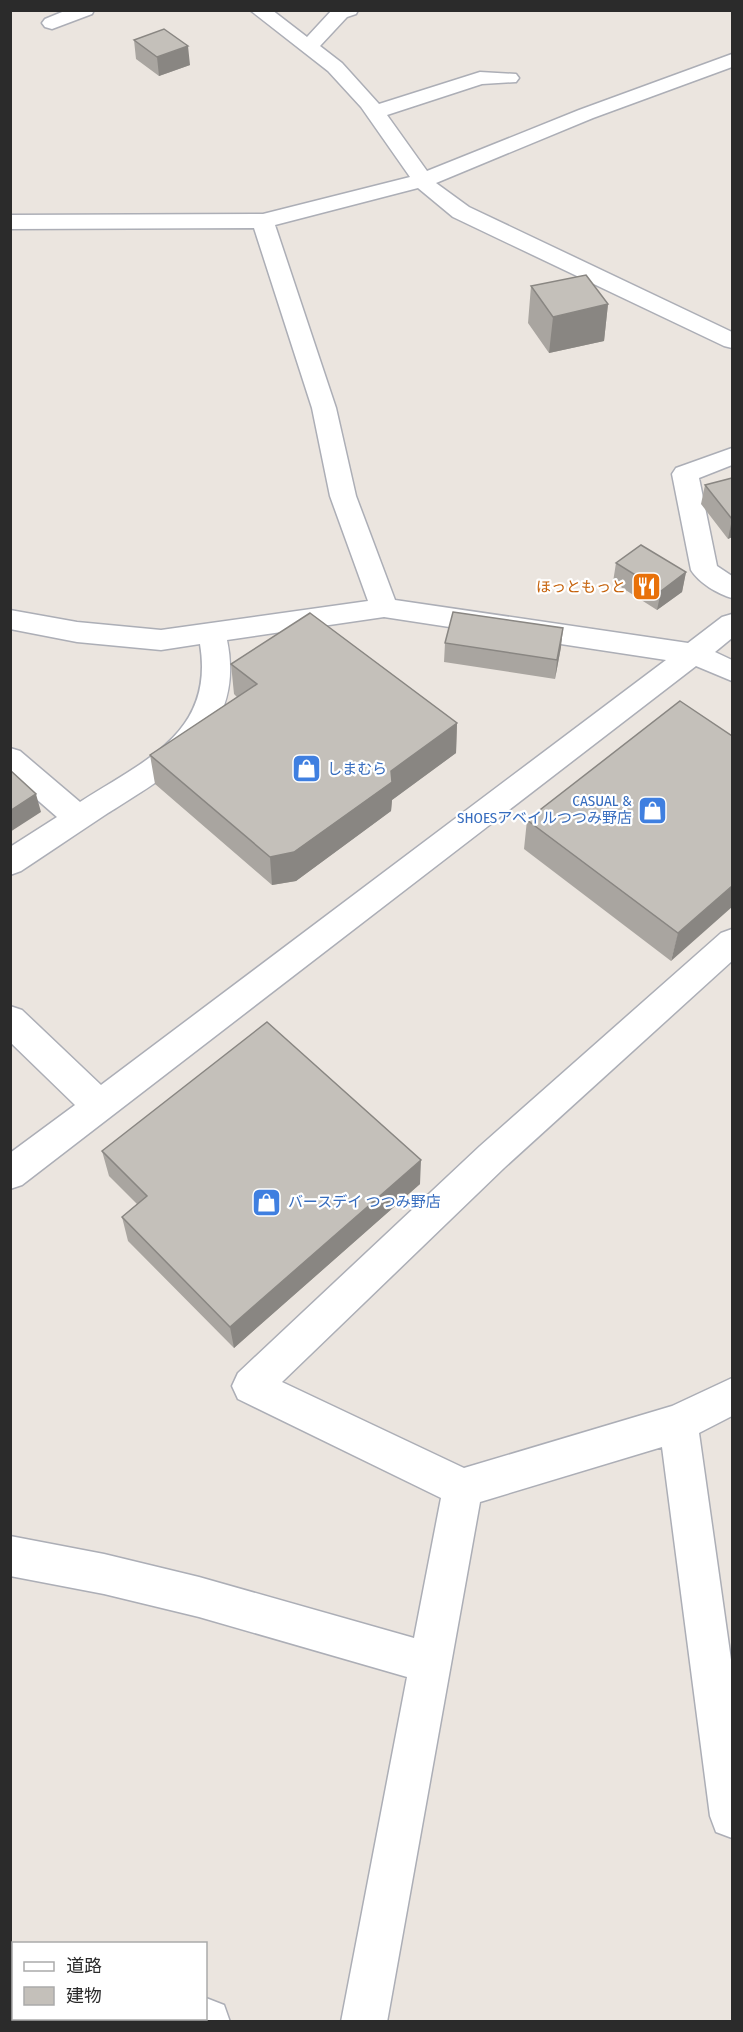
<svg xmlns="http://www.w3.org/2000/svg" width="743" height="2032" viewBox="0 0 743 2032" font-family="'Fira Sans Condensed','Noto Sans JP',sans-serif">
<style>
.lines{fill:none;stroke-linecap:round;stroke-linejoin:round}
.minor-casing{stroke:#acaeb6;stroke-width:3}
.minor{fill:#fff;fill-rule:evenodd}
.wall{fill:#a9a5a0}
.shaded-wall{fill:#898682}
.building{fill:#c4c0ba;stroke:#898682;stroke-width:1.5}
.labels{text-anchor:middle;stroke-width:4.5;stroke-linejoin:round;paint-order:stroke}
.food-label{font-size:15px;fill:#c56008;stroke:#fff;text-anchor:end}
.shop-label{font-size:15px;fill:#366cbe;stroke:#fff;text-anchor:start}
</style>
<rect width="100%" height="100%" fill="#ebe5df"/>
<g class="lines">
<defs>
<path id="minor" d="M67 10H94L92 14 52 29 45 27 42 23 45 19Z
M250 10H272L307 37 332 10H358L356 14 347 17 320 46 342 63 379 104 480 72 516 74 519 78 516 82 482 84 387 115 427 171 579 110 732 54V67L593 118 436 183 469 207 732 332V348L724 346 453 217 418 188 275 225 336 408 356 496 395 600 688 643 722 617 732 614V638L715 652 732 660V681L696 666 22 1185 10 1189V1153L75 1105 10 1042V1006L22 1010 101 1085 666 660 384 617 227 640C246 732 175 771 108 813 79 832 50 852 21 871L10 875V847L57 817 10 776V748L20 751 80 802C143 761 215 734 200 644L161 650 77 642 10 629V610L77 622 161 630 368 601 330 496 312 408 254 228 10 229V215L263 214 410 177 361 107 328 71Z
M732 448V465L699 478 717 566 732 576V598C718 594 699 583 691 570L672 474 676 468Z
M732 929V961L504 1168 282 1382 464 1468 672 1406 732 1378V1416L699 1433 732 1667V1838L716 1832 710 1816 662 1447 480 1502 387 2022H341L407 1677 199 1617 104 1594 10 1576V1536L104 1554 199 1577 414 1638 441 1498 238 1399 232 1386 238 1373 480 1146 721 933Z
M206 1998 224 2005 230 2022H167L166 2018H206Z
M26 2018H72V2022H25Z"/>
</defs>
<use href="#minor" class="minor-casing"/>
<use href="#minor" class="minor"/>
</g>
<path class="wall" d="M134 40 190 65 159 76 136 59Z
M531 286 608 304 604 341 549 353 528 323Z
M732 478V537L728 539 701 504 705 485Z
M616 563 686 572 682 592 657 610 613 582Z
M445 643 561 647 555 679 444 662Z
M231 664 457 723 456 753 392 800 391 811 296 881 272 885 155 784 150 755 237 697 234 694Z
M732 736 671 961 524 849 527 820Z
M102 1151 420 1184 234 1348 128 1241 122 1217 137 1204 109 1176Z"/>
<path class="shaded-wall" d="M188 46 190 65 159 76 157 57Z
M608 304 604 341 549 353 553 317Z
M732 519V537L728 539Z
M686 572 682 592 657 610 661 591Z
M563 628 561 647 555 679 557 660Z
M457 723 456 753 392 800 391 811 296 881 272 885 270 857Z
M36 794 41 812 10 832V811Z
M732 886V907L671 961 678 933Z
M421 1160 420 1184 234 1348 230 1327Z"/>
<path class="building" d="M164 29 188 46 157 57 134 40Z
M586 275 608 304 553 317 531 286Z
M732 478V519L705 485Z
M641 545 686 572 661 591 616 563Z
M453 612 563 628 557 660 445 643Z
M310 613 457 723 391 771 392 782 294 852 270 857 150 755 257 684 231 664Z
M680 701 732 736V886L678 933 527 820Z
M10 770 36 794 10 811Z
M267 1022 421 1160 230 1327 122 1217 147 1196 102 1151Z"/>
<defs>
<symbol id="restaurant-square" viewBox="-11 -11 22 22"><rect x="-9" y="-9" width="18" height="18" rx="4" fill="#e8710a" stroke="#fff"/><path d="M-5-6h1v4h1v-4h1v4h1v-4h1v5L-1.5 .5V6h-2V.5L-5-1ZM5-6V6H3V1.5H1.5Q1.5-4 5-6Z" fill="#fff"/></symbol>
<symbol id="shop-square" viewBox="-11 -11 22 22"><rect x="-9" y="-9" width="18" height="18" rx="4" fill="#3f7fe0" stroke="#fff"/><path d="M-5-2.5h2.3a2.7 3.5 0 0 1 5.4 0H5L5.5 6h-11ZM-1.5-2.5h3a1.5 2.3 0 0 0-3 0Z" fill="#fff"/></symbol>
</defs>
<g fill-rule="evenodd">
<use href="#restaurant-square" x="630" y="570" width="33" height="33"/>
<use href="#shop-square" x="290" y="752" width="33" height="33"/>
<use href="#shop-square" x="636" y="794" width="33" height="33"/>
<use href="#shop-square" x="250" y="1186" width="33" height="33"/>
</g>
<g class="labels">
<g class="food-label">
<text x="626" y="592">ほっともっと</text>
</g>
<g class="shop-label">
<text x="327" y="774">しまむら</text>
<text x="632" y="806" text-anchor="end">CASUAL &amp;<tspan x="632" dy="17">SHOESアベイルつつみ野店</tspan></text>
<text x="288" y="1207">バースデイ つつみ野店</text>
</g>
</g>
<rect width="743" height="2032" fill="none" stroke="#2b2b2b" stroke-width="24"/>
<rect x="12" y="1942" width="195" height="78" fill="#ffffff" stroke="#aaaaaa" stroke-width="1.5"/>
<rect x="24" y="1962" width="30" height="9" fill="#ffffff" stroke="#aaaaaa" stroke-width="1.5"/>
<text x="66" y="1972" font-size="18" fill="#2b2b2b">道路</text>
<rect x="24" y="1987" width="30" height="18" fill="#c4c0ba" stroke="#aaaaaa" stroke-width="1.5"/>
<text x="66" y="2002" font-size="18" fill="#2b2b2b">建物</text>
</svg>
